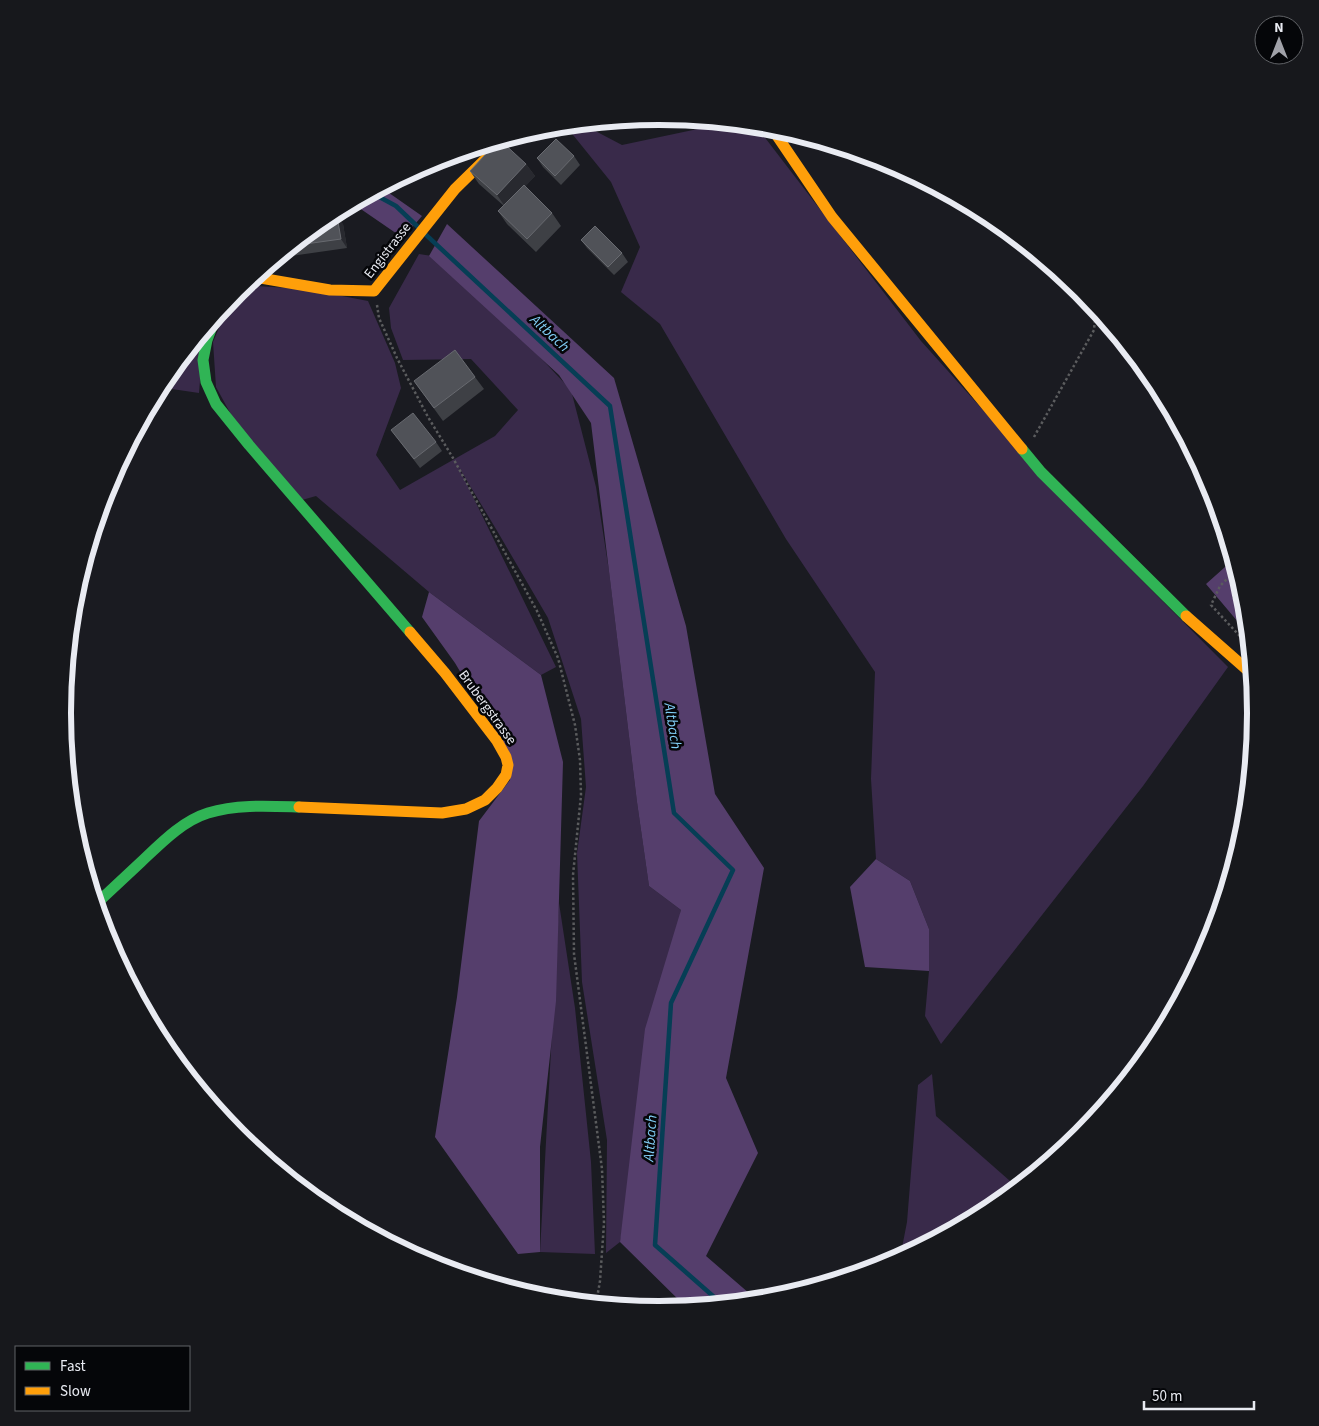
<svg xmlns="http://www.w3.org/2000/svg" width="1319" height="1426" viewBox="0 0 1319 1426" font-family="'Source Sans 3',sans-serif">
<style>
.green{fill:#392a4a}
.forest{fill:#553e6c}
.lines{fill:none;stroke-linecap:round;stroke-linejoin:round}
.stream{stroke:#063e55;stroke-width:4.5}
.path{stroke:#5b5c5e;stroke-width:2.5;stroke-dasharray:2.5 2.5;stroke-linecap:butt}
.fast{stroke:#30b455;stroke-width:11}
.slow{stroke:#ff9f0a;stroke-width:11}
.wall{fill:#3e4045}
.shaded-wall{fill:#28292f}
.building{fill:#505258;stroke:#686a70}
.labels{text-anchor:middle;stroke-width:5;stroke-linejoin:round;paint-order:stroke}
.street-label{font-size:14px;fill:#e9ebf2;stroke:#050609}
.water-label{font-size:15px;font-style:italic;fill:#80cdf5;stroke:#050609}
.rim{fill:none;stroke:#e9ebf2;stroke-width:6}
</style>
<rect width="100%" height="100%" fill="#1a1b21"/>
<path class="green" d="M726 123 756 126 921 341 1079 517 1228 667 1143 786 941 1044 925 1016 929 971V929L910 881 876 859 871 779 875 672 786 539 660 324 621 292 640 247 611 182 565 125 582 124 622 145Z
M419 254 432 256 520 336 571 390 596 487 609 571 637 802 649 886 681 910 620 1242 606 1253 607 1140 582 982 577 853 586 787 581 719 548 618 496 529 458 466 556 667 541 675 429 592 316 496 302 500 245 440 216 387 213 342 229 304 256 286 306 289 368 301 395 363 401 388 376 455 400 490 495 436 518 410 471 359 403 360 391 328 389 308Z
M208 327 203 343 199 393 165 388 161 386 163 381Z
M559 903 575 1008 591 1162 595 1254 540 1252Z
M932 1074 936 1116 1018 1188 991 1210 900 1258 907 1222 918 1085Z"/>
<path class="forest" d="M382 188 422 216 403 238 352 203Z
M447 224 614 378 686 626 715 794 764 868 726 1078 758 1153 706 1256 757 1300 686 1307 620 1242 645 1029 681 910 649 886 637 802 591 423 559 375 429 256Z
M1234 559 1242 587 1232 597 1247 614 1249 635 1206 584Z
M429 592 541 675 563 762 556 1001 540 1147V1252L518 1254 435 1137 457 997 479 821 510 780 511 757 455 663 422 617Z
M876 859 910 881 929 929V971L865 967 850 887Z"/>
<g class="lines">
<path class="stream" d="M372 193 396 206 418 227
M424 233 610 406 674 813 733 870 671 1003 655 1245 722 1304"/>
<path class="path" d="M377 305 379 318 397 358 428 417 453 458 537 611 558 658 575 725 580 760 581 795 573 875 574 954 602 1169 604 1223 600 1281 596 1304
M1034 437 1094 330 1096 308
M1237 569 1220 586 1211 605 1250 647"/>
<path class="fast" d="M215 318 207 340 203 360 206 382 216 404 249 445 410 632
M1022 449 1041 472 1186 616
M96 904C111 890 126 876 141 862 160 844 182 821 208 813 237 804 269 806 299 807"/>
<path class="slow" d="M771 127 832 217 1022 449
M254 277 330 290 374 291 455 189 506 139
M1186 616 1253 675
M299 807 442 813 466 809 485 800 497 788 506 775 508 765 506 757 497 741 445 673 410 632"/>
</g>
<path class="wall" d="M574 156 580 165 561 185 543 167 537 158Z
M526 164 535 176 525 186 552 213 561 226 536 252 507 224 498 211 504 206 479 184 470 171Z
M327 217 343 224 347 248 277 258Z
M581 240 622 253 628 262 614 275 587 248Z
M475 377 484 389 443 421 414 381Z
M391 430 436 442 442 451 420 468Z"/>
<path class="shaded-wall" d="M457 154 450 162 447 158 448 156Z
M526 164 535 176 506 208 497 195Z
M337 216 343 224 347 248 341 239Z"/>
<path class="building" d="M556 139 574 156 555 176 537 158Z
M500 140 526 164 497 195 470 171 498 141Z
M524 185 552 213 527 239 498 211Z
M337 216 341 239 291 246 327 217Z
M595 226 622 253 608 267 581 240Z
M455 350 475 377 434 408 414 381Z
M413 413 436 442 414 459 391 430Z"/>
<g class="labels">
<g class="street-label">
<text transform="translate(387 250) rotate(-52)" y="5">Engistrasse</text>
<text transform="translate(488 707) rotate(54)" y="5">Brubergstrasse</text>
</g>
<g class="water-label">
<text transform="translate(550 333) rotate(43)" y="5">Altbach</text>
<text transform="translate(673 726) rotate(81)" y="5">Altbach</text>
<text transform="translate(650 1138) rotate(-86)" y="5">Altbach</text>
</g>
</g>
<path d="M0 0H1319V1426H0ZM71 713a588 588 0 1 1 1176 0a588 588 0 1 1-1176 0Z" fill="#17181c" fill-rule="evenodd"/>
<path class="rim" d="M71 713a588 588 0 1 1 1176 0a588 588 0 1 1-1176 0Z"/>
<rect x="15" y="1346" width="175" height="65" fill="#050609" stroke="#606266"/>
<rect x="25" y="1362" width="25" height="8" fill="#30b455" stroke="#606266"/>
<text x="60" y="1371" font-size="15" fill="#e9ebf2">Fast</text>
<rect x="25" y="1387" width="25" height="8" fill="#ff9f0a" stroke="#606266"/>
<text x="60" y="1396" font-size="15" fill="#e9ebf2">Slow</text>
<g transform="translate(1279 40)"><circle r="24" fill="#050609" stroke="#606266"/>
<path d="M0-4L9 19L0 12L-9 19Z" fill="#a1a2a9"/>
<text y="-8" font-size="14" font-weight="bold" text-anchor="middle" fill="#e9ebf2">N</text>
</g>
<path d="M1144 1401v8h110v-8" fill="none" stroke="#e9ebf2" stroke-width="2.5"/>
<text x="1152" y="1401" font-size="15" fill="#e9ebf2" stroke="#050609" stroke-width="4" paint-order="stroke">50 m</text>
</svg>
